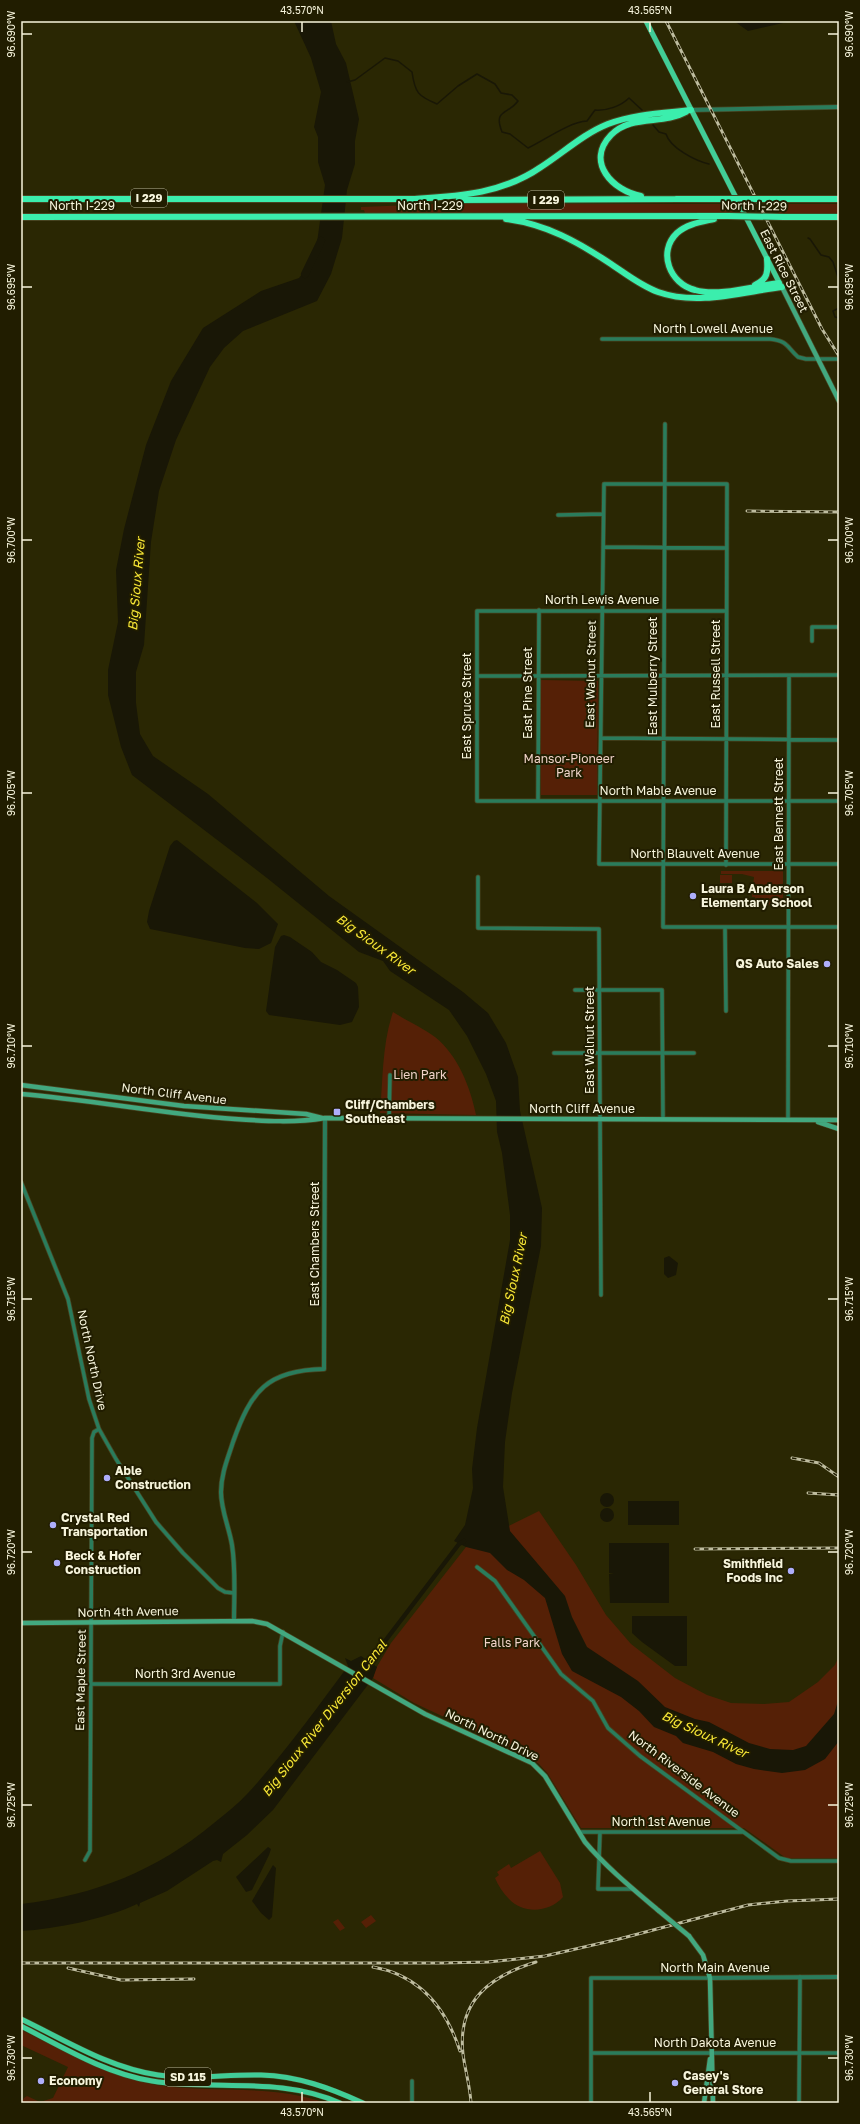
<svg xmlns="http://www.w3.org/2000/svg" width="860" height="2124" viewBox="0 0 860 2124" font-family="'Golos Text',sans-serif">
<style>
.green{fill:#552006}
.water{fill:#191706}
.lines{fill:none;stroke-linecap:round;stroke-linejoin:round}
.stream{stroke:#191706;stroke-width:1.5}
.canal{stroke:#191706;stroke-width:4.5}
.river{stroke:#191706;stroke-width:8}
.minor-casing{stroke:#474421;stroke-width:5}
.tertiary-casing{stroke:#474421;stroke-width:5.5}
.secondary-casing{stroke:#474421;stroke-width:6}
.primary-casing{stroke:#474421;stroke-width:6}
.motorway-casing{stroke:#474421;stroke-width:8}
.minor{stroke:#2a7c5c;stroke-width:3.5}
.tertiary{stroke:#2a7c5c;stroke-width:4}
.secondary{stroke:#42a87f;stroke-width:4.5}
.primary{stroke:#41cd97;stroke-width:5}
.motorway{stroke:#3beead;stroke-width:6}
.rail-casing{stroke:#bebc9f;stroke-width:3}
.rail{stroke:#211d00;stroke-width:1.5;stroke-dasharray:4.5;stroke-linecap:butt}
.secondary-bridge-casing{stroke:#474421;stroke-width:6;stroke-linecap:butt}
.motorway-bridge-casing{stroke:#474421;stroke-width:8;stroke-linecap:butt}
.secondary-bridge{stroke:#42a87f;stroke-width:4.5}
.motorway-bridge{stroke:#3beead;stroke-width:6}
.ticks{fill:none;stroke:#f7f5dc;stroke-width:1.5}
.poi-dot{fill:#aeaefb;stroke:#211d00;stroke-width:1.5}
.labels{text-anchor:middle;stroke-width:4;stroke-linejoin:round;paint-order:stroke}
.shield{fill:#211d00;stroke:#b7b49a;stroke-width:1}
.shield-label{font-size:11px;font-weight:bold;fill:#f7f5dc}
.street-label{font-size:12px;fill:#f7f5dc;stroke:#211d00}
.park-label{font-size:12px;fill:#f0d3c8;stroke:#211d00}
.poi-label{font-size:12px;font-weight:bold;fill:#f7f5dc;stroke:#211d00;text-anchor:start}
.water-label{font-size:13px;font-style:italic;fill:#f8e736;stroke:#211d00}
.neatline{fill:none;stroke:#f7f5dc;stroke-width:1.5}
.ticks-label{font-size:10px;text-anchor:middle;fill:#f7f5dc}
</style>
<rect width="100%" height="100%" fill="#2a2703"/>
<path class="green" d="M437 204H731L734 212 365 213 364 210H361V207Z
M774 204H839V213H779Z
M541 680 598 681 597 795H541Z
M721 871H783V908L778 907V905L756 904 755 897H752L754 877 742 874H721Z
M720 875H732V883H720Z
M393 1012C407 1021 423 1028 435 1037 458 1055 471 1089 476 1115L380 1113C383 1080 382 1044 393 1012Z
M539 1511 576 1565 606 1615 631 1644 675 1678 707 1695 731 1703 764 1704 789 1702 818 1682 835 1665 839 1656V1858H786L744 1828H581L548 1774 539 1764 526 1755 414 1703 373 1678 375 1670 391 1643 466 1547Z
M540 1851 560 1883 563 1897C549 1913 523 1914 509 1899 503 1893 498 1885 495 1878L499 1875 497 1872 509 1864 511 1868Z
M371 1915 376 1921 366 1928 361 1922Z
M338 1919 345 1928 340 1931 333 1922Z
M21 2030C64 2050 108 2077 156 2085 215 2094 267 2083 327 2103H21L24 2098 27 2096 40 2102 53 2098 68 2067 21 2045Z"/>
<path class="water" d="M294 21H331L336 44 346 63 359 119 355 141V164L347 190 342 238 331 274 317 301 243 331 224 348 210 367 176 440 159 491 151 542 144 645 136 672V703L140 734 153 756 208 794 329 896 463 992 488 1013 506 1043 518 1077 520 1111 542 1208 541 1246 512 1393 505 1442 503 1487 510 1531 565 1596 572 1617 587 1647 638 1681 665 1707 695 1719 709 1722 749 1743 770 1749 793 1750 806 1746 834 1714 839 1698V1741L825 1759 805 1770 782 1773 754 1769 736 1764 713 1752 683 1743 676 1736 654 1727 639 1711 621 1697 572 1671 562 1654 545 1598 524 1580 507 1570 490 1553 466 1547 454 1541 465 1525 473 1488 472 1469 477 1428 510 1240V1215L502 1153 497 1132 496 1101 486 1074 467 1036 449 1010 390 971 383 961 359 952 267 878 132 775 121 747 108 695V670L118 622 116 570 124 529 146 445 171 381 203 328 261 291 299 278 315 257 325 185 318 162V137L314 127 321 92 311 58Z
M734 21H792L748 31Z
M177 840 257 903 278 924 271 943 259 949 245 948 150 929 147 922 149 911 170 846 174 841Z
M284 935 290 937 312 952 321 962 337 970 356 983 358 987 359 1007 352 1022 340 1025 269 1015 266 1011 275 947 281 936Z
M669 1256 678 1263 676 1275 668 1278 664 1274V1258Z
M600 1500a7 7 0 1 1 14 0a7 7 0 1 1-14 0Z
M628 1501H679V1525H628Z
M600 1515a7 7 0 1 1 14 0a7 7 0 1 1-14 0Z
M609 1543H669V1603H610L609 1574 614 1573H609Z
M632 1616H687V1666H675L642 1642 632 1633Z
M361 1656 377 1667 373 1678 273 1810 247 1835 223 1854 221 1862 217 1860 213 1861 167 1891 140 1903 139 1907 137 1904C105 1919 56 1929 21 1931V1904C95 1895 156 1871 214 1823 226 1813 238 1804 248 1793 283 1755 317 1708 348 1666L345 1658 351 1661Z
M268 1847 271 1849 269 1855 252 1890 246 1892 236 1877Z
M273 1865 276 1868 272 1917 269 1920 261 1913 252 1901Z"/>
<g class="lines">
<path class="stream" d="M347 82 355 80 385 58 398 61 412 72C415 93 418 96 437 104L458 86 477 74 495 84 501 93 512 95 518 101C508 115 493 109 502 132L510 134 528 148C545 140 569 122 587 121L595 110C607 111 621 106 629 98L642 110
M653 125 659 132 666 134C670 148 696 161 709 164
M808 238 810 239 821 255 829 257 833 262 839 280
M839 308 833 311 835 317 839 318"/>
<path class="canal" d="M366 1666 459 1544 464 1541"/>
<path class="river" d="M305 274 321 241"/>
<defs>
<path id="minor" d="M602 339H770C788 341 786 346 798 357L806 359H839
M665 424 663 927H839
M558 515 603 514
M603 547 727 548
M726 611H477V801H839
M812 641V627H839
M477 676 839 675
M601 738 839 740
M538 801 539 610
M726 865 727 484H604L599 864H839
M478 877V928L599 929 601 1295
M725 927 726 1011
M575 990H662L663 1119
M554 1053H694
M389 1119 390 1075
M788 1120 789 676
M21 1182 68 1299 89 1399 99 1429 116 1459 156 1522 183 1553 218 1588 225 1592 234 1593
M477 1567 495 1581 561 1674 593 1701 608 1728 640 1756 779 1858 791 1861H839
M91 1684H280V1646L283 1632
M579 1832H742
M600 1832 598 1889H633
M85 1860 90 1851 92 1438 94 1432 99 1429
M591 2053H839
M412 2103V2081
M591 2103V1978H710
M799 2103 800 1977"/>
<path id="tertiary" d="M691 110 839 107
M234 1621C234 1596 236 1570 232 1545 229 1527 221 1510 221 1492 221 1474 228 1458 233 1442 251 1391 267 1370 324 1369L325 1118
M710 1978 839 1977"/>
<path id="secondary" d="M782 287 839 401
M21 1085 184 1106 306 1114 322 1118
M21 1094C93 1100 163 1114 235 1119 265 1121 295 1123 325 1118L839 1120
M818 1122 839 1129
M21 1623 252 1621 267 1624 425 1714 532 1763 545 1776 585 1842C607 1868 633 1889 659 1911
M689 1936 703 1955 710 1978 713 2103
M704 2103 710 2059"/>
<path id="primary" d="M646 21 781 286
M21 2019C65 2040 109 2068 158 2075 192 2080 227 2074 261 2075 298 2076 330 2088 363 2103
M21 2026C62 2047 106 2074 152 2081 215 2091 280 2076 340 2103"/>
<path id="motorway" d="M641 196C613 191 585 162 611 135 631 114 663 125 686 112
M21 199H413C459 196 502 194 541 167 563 153 583 134 608 124 634 114 664 113 691 110
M676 199H717
M775 199H839
M459 200 679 199
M21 217 728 216
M784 217H839
M506 219C546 224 578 242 611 264 626 274 641 286 658 292 697 306 742 292 782 287
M714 219C701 222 687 224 677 233 657 252 670 284 695 290 718 297 755 286 779 283
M755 285C768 279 768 272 767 259"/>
</defs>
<use href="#minor" class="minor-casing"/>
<use href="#tertiary" class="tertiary-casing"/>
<use href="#secondary" class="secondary-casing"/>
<use href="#primary" class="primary-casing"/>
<use href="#motorway" class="motorway-casing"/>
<use href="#minor" class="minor"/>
<use href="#tertiary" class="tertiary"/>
<use href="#secondary" class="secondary"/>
<use href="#primary" class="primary"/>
<use href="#motorway" class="motorway"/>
<defs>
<path id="rail" d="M666 21 822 329 839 356
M747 511 839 512
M792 1458 819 1463 839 1477
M808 1493 839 1495
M695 1549 839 1548
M21 1963H442L488 1962 545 1956 619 1939 748 1905 787 1901 839 1899
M373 1967C419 1975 446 2008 460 2051
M68 1968 121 1980 194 1979
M471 2103C470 2086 465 2070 463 2054 457 2001 490 1976 536 1962"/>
</defs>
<use href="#rail" class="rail-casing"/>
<use href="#rail" class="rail"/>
<defs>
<path id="secondary-bridge" d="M659 1911 689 1936"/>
<path id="motorway-bridge" d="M717 199H775
M728 216 784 217"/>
</defs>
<use href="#secondary-bridge" class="secondary-bridge-casing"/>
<use href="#motorway-bridge" class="motorway-bridge-casing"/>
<use href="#secondary-bridge" class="secondary-bridge"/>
<use href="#motorway-bridge" class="motorway-bridge"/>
</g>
<path class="ticks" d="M302 22V32M650 22V32M22 34H32M828 34H838M22 287H32M828 287H838M22 540H32M828 540H838M22 793H32M828 793H838M22 1046H32M828 1046H838M22 1299H32M828 1299H838M22 1552H32M828 1552H838M22 1805H32M828 1805H838M22 2058H32M828 2058H838M302 2092V2102M650 2092V2102"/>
<g class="poi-dot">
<circle cx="693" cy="896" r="4"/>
<circle cx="827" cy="964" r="4"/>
<rect x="333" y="1108" width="8" height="8" rx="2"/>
<circle cx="107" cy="1478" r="4"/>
<circle cx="53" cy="1525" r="4"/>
<circle cx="57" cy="1563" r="4"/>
<circle cx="791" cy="1571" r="4"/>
<circle cx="41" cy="2081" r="4"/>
<circle cx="675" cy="2083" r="4"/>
</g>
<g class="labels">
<g class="shield">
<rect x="131" y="189" width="36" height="18" rx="3"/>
<rect x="528" y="191" width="36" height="18" rx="3"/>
<rect x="165" y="2068" width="46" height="18" rx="3"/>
</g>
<g class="shield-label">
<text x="149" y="202">I 229</text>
<text x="546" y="204">I 229</text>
<text x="188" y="2081">SD 115</text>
</g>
<g class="street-label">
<text x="82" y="210">North I-229</text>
<text x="430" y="210">North I-229</text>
<text transform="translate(754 206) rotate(1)" y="4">North I-229</text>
<text transform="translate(784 271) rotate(63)" y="4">East Rice Street</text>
<text x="713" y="333">North Lowell Avenue</text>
<text x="602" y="604">North Lewis Avenue</text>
<text transform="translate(591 674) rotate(-89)" y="4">East Walnut Street</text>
<text transform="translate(716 674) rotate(-90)" y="4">East Russell Street</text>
<text transform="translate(653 676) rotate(-90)" y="4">East Mulberry Street</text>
<text transform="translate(528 693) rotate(-90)" y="4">East Pine Street</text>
<text transform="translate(467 706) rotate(-90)" y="4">East Spruce Street</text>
<text x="658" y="795">North Mable Avenue</text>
<text transform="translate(779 814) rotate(-90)" y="4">East Bennett Street</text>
<text x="695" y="858">North Blauvelt Avenue</text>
<text transform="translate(590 1040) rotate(-90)" y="4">East Walnut Street</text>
<text transform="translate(174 1094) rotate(7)" y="4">North Cliff Avenue</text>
<text x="582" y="1113">North Cliff Avenue</text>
<text transform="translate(315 1244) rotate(-90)" y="4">East Chambers Street</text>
<text transform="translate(92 1360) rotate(78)" y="4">North North Drive</text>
<text transform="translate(128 1612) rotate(-1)" y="4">North 4th Avenue</text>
<text x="185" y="1678">North 3rd Avenue</text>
<text transform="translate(81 1680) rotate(-89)" y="4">East Maple Street</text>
<text transform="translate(492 1735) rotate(26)" y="4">North North Drive</text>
<text transform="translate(684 1774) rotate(37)" y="4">North Riverside Avenue</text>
<text x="661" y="1826">North 1st Avenue</text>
<text x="715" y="1972">North Main Avenue</text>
<text x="715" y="2047">North Dakota Avenue</text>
</g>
<g class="park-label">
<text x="569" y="763">Mansor-Pioneer<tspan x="569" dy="14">Park</tspan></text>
<text x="420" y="1079">Lien Park</text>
<text x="512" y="1647">Falls Park</text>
</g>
<g class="poi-label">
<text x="701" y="893">Laura B Anderson<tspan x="701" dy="14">Elementary School</tspan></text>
<text x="819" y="968" text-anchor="end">QS Auto Sales</text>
<text x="345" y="1109">Cliff/Chambers<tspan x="345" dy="14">Southeast</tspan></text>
<text x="115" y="1475">Able<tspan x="115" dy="14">Construction</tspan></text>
<text x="61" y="1522">Crystal Red<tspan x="61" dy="14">Transportation</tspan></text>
<text x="65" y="1560">Beck &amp; Hofer<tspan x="65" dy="14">Construction</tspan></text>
<text x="783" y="1568" text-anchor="end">Smithfield<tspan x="783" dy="14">Foods Inc</tspan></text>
<text x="683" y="2080">Casey's<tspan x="683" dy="14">General Store</tspan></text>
<text x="49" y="2085">Economy</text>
</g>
<g class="water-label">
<text transform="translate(136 584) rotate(-85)" y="5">Big Sioux River</text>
<text transform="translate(376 944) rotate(36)" y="5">Big Sioux River</text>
<text transform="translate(513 1279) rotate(-78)" y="5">Big Sioux River</text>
<text transform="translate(324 1718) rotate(-52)" y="5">Big Sioux River Diversion Canal</text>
<text transform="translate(705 1734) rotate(25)" y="5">Big Sioux River</text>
</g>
</g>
<rect width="860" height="2124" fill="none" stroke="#211d00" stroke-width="44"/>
<rect x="22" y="22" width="816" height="2080" class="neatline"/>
<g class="ticks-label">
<text x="302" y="14">43.570°N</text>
<text x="650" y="14">43.565°N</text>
<text transform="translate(849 34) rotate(-90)" y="4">96.690°W</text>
<text transform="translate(11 34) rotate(-90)" y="4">96.690°W</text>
<text transform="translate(849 287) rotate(-90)" y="4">96.695°W</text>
<text transform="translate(11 287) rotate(-90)" y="4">96.695°W</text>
<text transform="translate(849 540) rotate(-90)" y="4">96.700°W</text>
<text transform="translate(11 540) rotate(-90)" y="4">96.700°W</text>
<text transform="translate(849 793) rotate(-90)" y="4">96.705°W</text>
<text transform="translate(11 793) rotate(-90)" y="4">96.705°W</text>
<text transform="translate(11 1046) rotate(-90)" y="4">96.710°W</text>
<text transform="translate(849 1046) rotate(-90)" y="4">96.710°W</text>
<text transform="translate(11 1299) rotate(-90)" y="4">96.715°W</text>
<text transform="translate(849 1299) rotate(-90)" y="4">96.715°W</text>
<text transform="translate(11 1552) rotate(-90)" y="4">96.720°W</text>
<text transform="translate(849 1552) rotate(-90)" y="4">96.720°W</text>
<text transform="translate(11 1805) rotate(-90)" y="4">96.725°W</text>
<text transform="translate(849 1805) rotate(-90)" y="4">96.725°W</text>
<text transform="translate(849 2058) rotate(-90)" y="4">96.730°W</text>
<text transform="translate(11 2058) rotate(-90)" y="4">96.730°W</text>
<text x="302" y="2116">43.570°N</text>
<text x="650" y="2116">43.565°N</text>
</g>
</svg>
